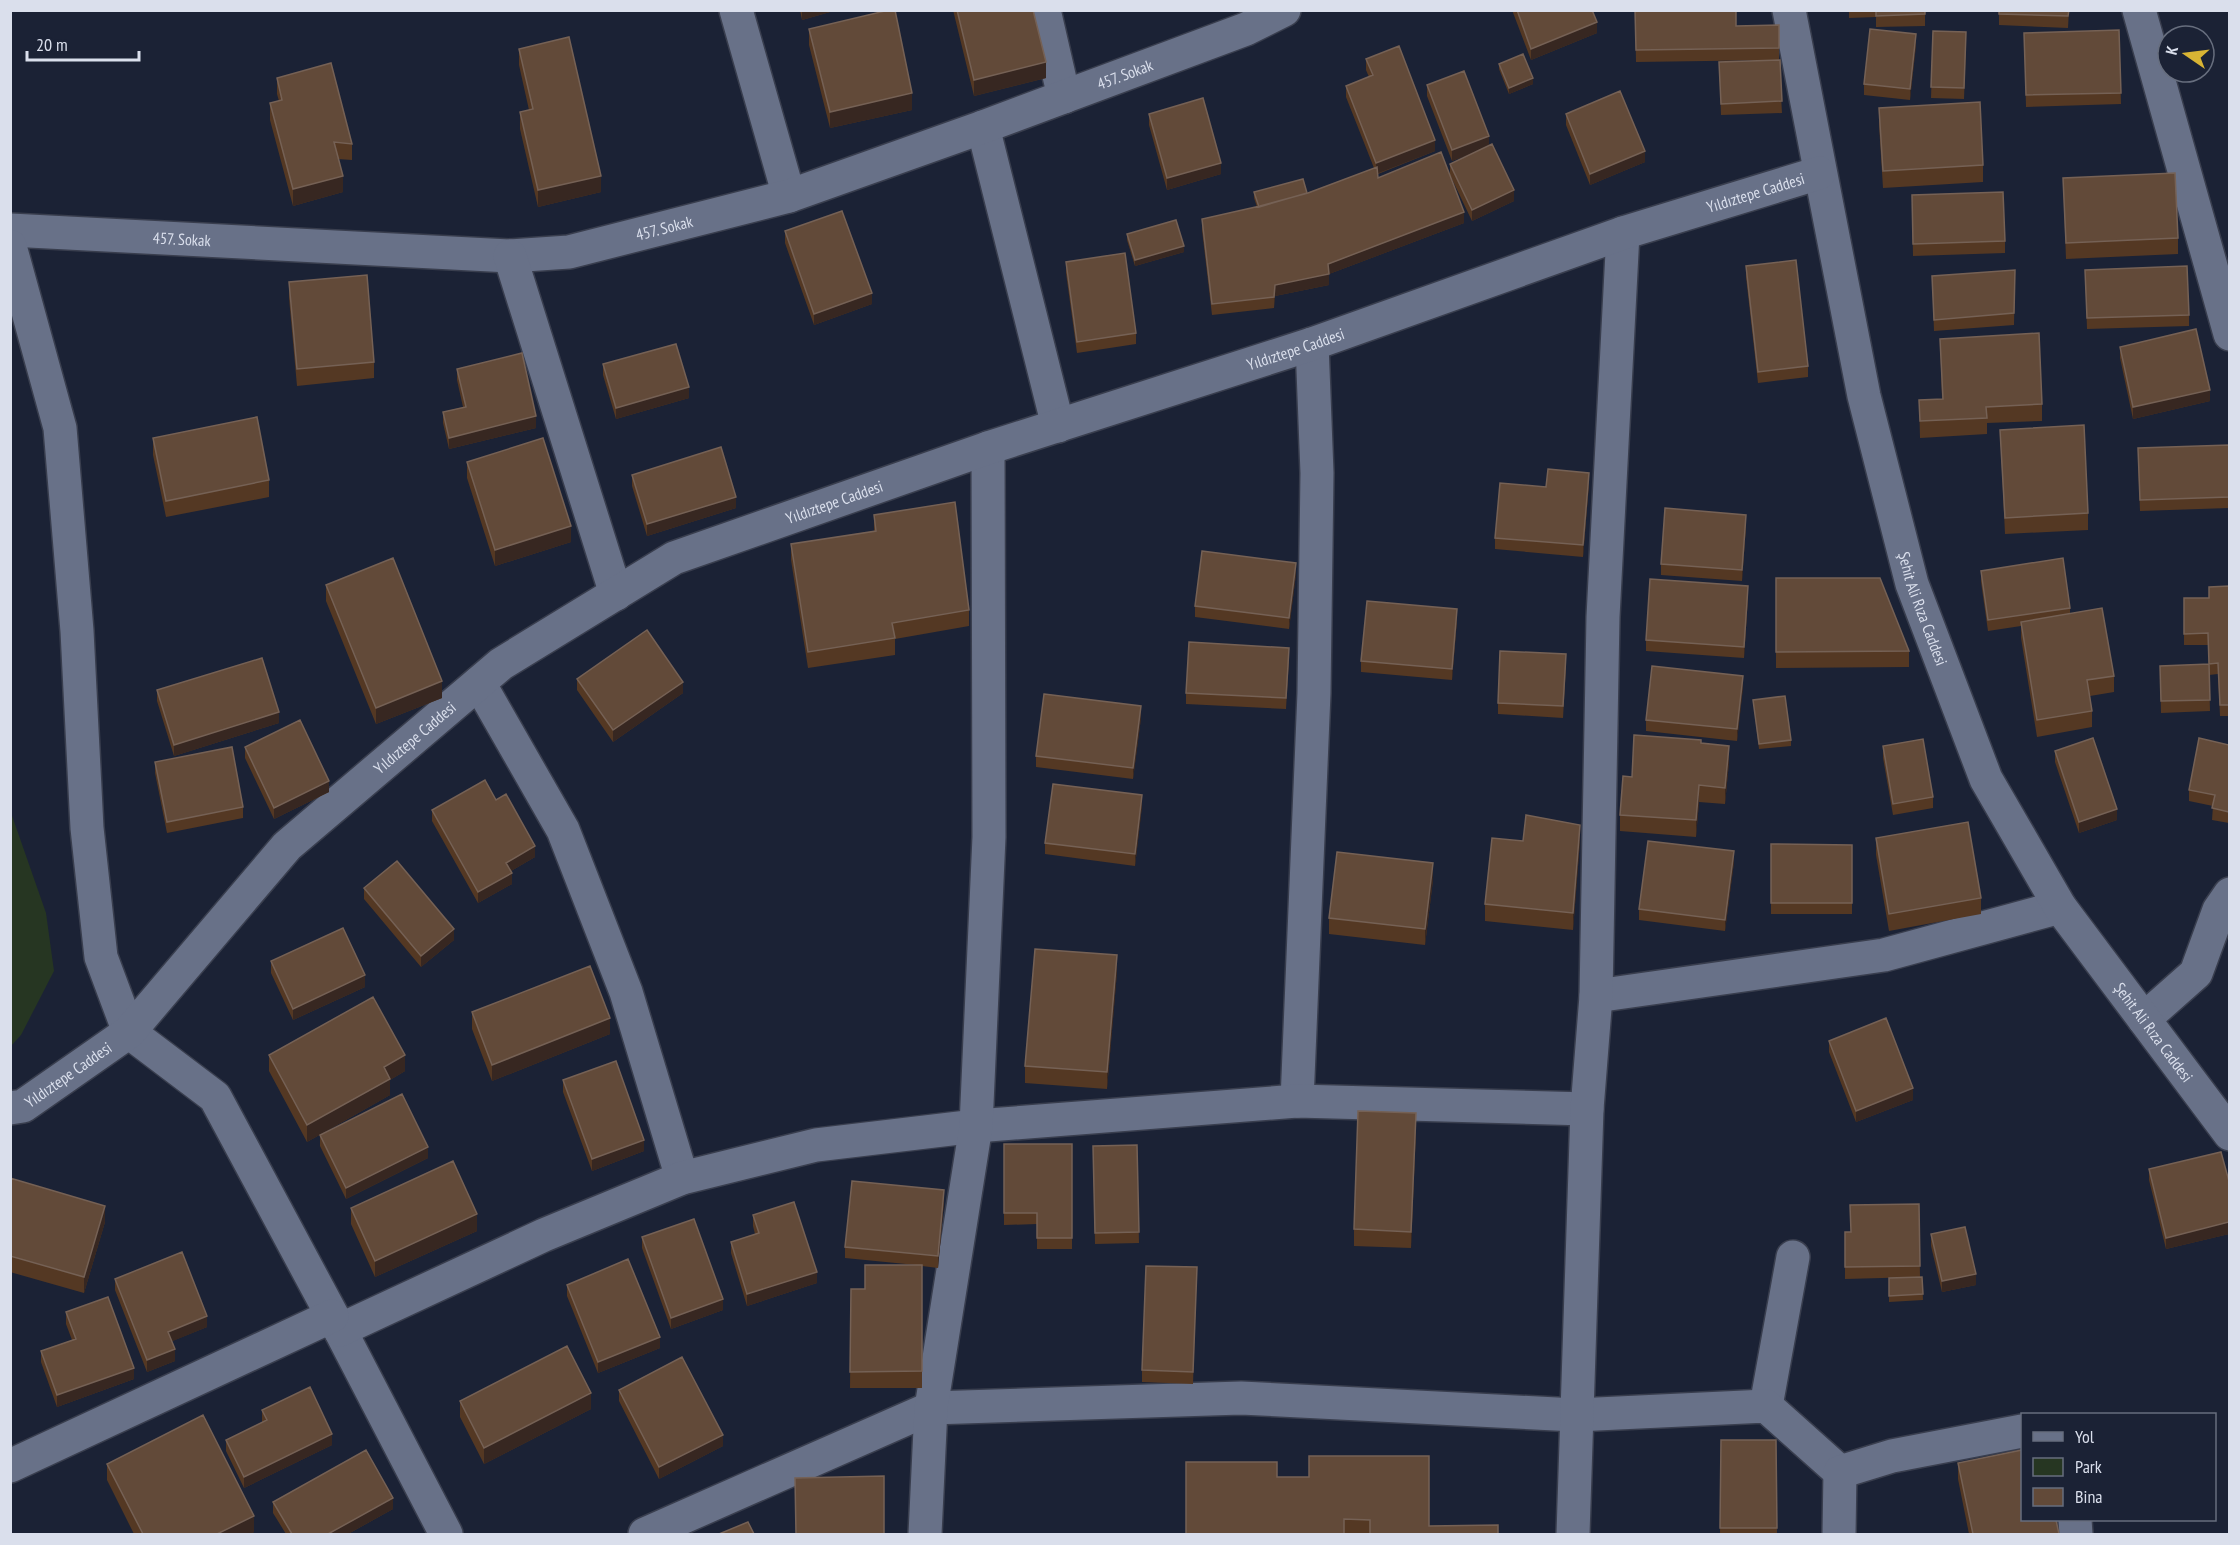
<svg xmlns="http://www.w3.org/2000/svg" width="2240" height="1545" viewBox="0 0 2240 1545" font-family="'PT Sans Narrow',sans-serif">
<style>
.green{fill:#263622}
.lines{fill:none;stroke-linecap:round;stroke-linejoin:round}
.street-casing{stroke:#393e4e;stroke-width:36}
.secondary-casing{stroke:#393e4e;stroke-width:36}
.street{stroke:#687188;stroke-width:33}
.secondary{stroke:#687188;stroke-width:33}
.wall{fill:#543823}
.shaded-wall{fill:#372721}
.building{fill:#624a39;stroke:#756155;stroke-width:1.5}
.labels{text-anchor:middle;stroke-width:6;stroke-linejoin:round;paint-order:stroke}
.street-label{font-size:16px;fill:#dadfec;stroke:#1b2235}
</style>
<rect width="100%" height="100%" fill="#1b2235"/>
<path class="green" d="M10 810 46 913 54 971 21 1035 11 1046Z"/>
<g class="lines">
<defs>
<g id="street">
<path d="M736 10 789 196"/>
<path d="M1044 10 1064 97"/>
<path d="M2139 10 2230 334"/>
<path d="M983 127 1058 426"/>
<path id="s1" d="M10 230 510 256 569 252 789 196 983 127 1246 29 1284 10"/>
<path d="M10 246 60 428 77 631 87 828 101 957 129 1032 215 1097 340 1330 446 1534"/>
<path d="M510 256 616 594"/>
<path d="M479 683 563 830 626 992 682 1178"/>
<path d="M1596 996 1884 955 2060 907"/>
<path d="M2144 1019 2196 973 2219 910 2230 894"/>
<path d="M1297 1101 1314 693 1317 473 1312 344"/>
<path d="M340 1330 544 1235 682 1178 816 1145 976 1126 1297 1101 1587 1109"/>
<path d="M1766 1406 1793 1257"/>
<path d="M10 1466 332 1316"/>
<path d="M2075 1520 2076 1534"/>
<path d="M645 1534 931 1408 1241 1398 1576 1415 1766 1406 1840 1472"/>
<path d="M925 1534 931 1408 976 1126 989 837 988 448"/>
<path d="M1573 1534 1587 1109 1596 996 1603 617 1623 233"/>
<path d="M1839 1534 1840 1472 1892 1456 2022 1431"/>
</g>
<g id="secondary">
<path id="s2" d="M1789 10 1864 396 1912 584 1986 779 2060 907 2230 1134"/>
<path id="s3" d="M10 1108 23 1106 129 1032 287 846 501 664 674 558 988 448 1312 344 1623 233 1819 173"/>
</g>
</defs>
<use href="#street" class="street-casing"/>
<use href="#secondary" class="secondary-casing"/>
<use href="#street" class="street"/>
<use href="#secondary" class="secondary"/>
</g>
<path class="wall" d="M800 10H837L802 20Z
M953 10H1033L1046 78 974 96Z
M1512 10H1592L1597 33 1531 60Z
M1635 10 1736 26 1779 25V60L1782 113 1721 115 1719 62 1777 60 1636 62Z
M1849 10H1934L1925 11V26L1876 27V17L1849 18Z
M1999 10H2069L2068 28 1999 25Z
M809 29 912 110 830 128 809 45Z
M2119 30 2121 104 2026 107 2024 33Z
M1933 31 1966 44 1964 99 1931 98Z
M1916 45 1910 100 1864 95V84Z
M519 49 601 192 538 207 520 129V112L529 110 519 65Z
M1366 59 1435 151 1378 174V178L1464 223 1329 274V285L1275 296 1274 308 1212 315 1202 230V219L1257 207 1254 198V192L1307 193 1374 168 1346 97V86L1369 77 1366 70Z
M1499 64 1533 84 1509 94 1499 69Z
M277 78 352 144V160L338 159 343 192 293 206 270 120V103L279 101 277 94Z
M1427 85 1489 145 1514 201 1472 221 1450 175V164L1473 153 1452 161 1427 96Z
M1879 108 1983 165V182L1883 188 1879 125Z
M1149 114 1221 174 1167 190 1149 125Z
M1566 114 1645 162 1590 185 1566 125Z
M2063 178 2178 238V254L2066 259Z
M1912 206 2005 241V253L1913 256Z
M785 231 872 304 814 325 785 243Z
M1127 234 1184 252 1135 266 1127 240Z
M1066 262 1136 333V344L1077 353 1066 273Z
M1746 266 1808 366V377L1758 383 1746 277Z
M2015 270 2014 325 1934 331 1932 276Z
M2085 270 2189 315V326L2087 329Z
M289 282 374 362V378L297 386 289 298Z
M1940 339 2042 404V421L1987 423V434L1920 438 1919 400 1942 399Z
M2120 347 2210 401 2133 419 2120 358Z
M603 364 689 398 616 419 603 375Z
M457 369 536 428 449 449 443 423V412L463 407 457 380Z
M2000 430 2088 513V530L2005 534Z
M153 438 269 480V497L166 517 153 455Z
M2229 445V508L2140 511 2138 459Z
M467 462 571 542 495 566 467 478Z
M632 475 736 508 647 536 632 486Z
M1589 484 1583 557 1495 549V538Z
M874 515 969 610V626L895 639V655L808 668 791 560V544L874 531Z
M1746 526 1742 581 1661 575V564Z
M1981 571 2070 608V614L2114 676V692L2090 696 2092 711V727L2037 737 2021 638V626L1988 631 1981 582Z
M1296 574 1289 629 1195 617V606Z
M1776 578 1909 651V667L1776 668Z
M326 585 442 698 376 724 326 601Z
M2229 586V716H2220L2218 674 2209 675 2210 711 2161 713 2160 666 2209 664 2208 645H2184V598H2209Z
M1748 597 1744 658 1646 651V640Z
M1457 620 1452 680 1361 672V661Z
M1289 659 1286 709 1186 704V693Z
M1566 666 1563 718 1498 714V703Z
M577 679 683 693 613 742 577 690Z
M1743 687 1737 741 1646 731V720Z
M157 690 279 723 174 756 157 701Z
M1753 700 1791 740V746L1759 749Z
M1141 718 1133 779 1036 767V756Z
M1701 743 1729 762 1725 804 1699 802 1696 837 1620 831V815L1632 777Z
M2229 745V823L2212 820 2213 806 2189 801V790Z
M1883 746 1933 797V808L1893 815 1883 758Z
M245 747 329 792 274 819 245 758Z
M2055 751 2117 820 2079 833 2055 762Z
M155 762 243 807V818L167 833 155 773Z
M496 800 535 857 511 871 512 884 478 903 432 821V810Z
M1142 806 1135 866 1045 854V843Z
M1876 838 1981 898V914L1889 931 1876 855Z
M1523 841H1580L1573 930 1485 921V904Z
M1771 844 1852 845V914H1771Z
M1734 862 1725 931 1639 920V909Z
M1433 880 1425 945 1329 934V918Z
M364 888 454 940 421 967 364 899Z
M271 961 365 987 293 1020 271 973Z
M1117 972 1107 1089 1025 1083V1066Z
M472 1012 610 1034 492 1081 472 1029Z
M1829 1041 1913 1100 1856 1122 1829 1052Z
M269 1055 405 1071 390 1080V1095L307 1142 269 1071Z
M563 1080 644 1151 592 1171 563 1092Z
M1416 1130 1411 1248 1354 1246V1229Z
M320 1135 428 1158 346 1199 320 1146Z
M1004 1144H1072V1249H1037V1224L1004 1225Z
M1137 1145 1139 1243 1095 1244 1093 1146Z
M2149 1169 2229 1181V1234L2166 1249 2149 1180Z
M10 1178 105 1222 84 1293 10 1272Z
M944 1202 938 1268 922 1266V1388H850L851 1289H865L916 1265 845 1258V1247Z
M1919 1204 1920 1277 1845 1279V1232H1851Z
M351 1208 477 1231 375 1277 351 1224Z
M753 1215 817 1283 747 1306 731 1253V1242L755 1234 753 1226Z
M1931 1234 1976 1285 1942 1292 1931 1246Z
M642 1237 723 1310 671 1329 642 1248Z
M1197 1267 1193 1384 1142 1382V1370Z
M1922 1277 1923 1300 1889 1302V1278Z
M115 1279 207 1327 172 1341 175 1361 147 1372 115 1290Z
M567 1285 660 1348 598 1373 567 1296Z
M66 1312 134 1379 57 1407 41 1362V1351L72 1340 66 1324Z
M619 1390 723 1446 659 1479 619 1401Z
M460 1401 591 1409 484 1464 460 1417Z
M262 1410 332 1445 244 1488 226 1451V1440L262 1423Z
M1721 1440H1776L1777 1534H1720Z
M1958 1463 2059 1534H1969L1958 1479Z
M107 1464 254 1532 250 1534H134L107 1480Z
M1277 1477 1429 1526 1498 1534H1186Z
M273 1502 393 1509 348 1534H286L273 1513Z"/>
<path class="shaded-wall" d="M802 10H837L802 20Z
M1597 22V33L1531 60V49Z
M1916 34V45L1910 100V89Z
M1046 62V78L974 96V80Z
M1533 78V84L1509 94V88Z
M912 93V110L830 128V112Z
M1489 136V147L1452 161V150Z
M1435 140V151L1376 174V163Z
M1645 151V162L1590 185V174Z
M1221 163V174L1167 190V178Z
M343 176V192L293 206V189Z
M601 176V192L538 207V190Z
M1514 190V201L1472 221V210Z
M1464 212V223L1329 274V285L1275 296 1274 308 1275 285Z
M1184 246V252L1135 266V260Z
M872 293V304L814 325V314Z
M689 387V398L616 419V408Z
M2210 390V401L2133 419V407Z
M536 416V428L449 449V438Z
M1589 473V484L1583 557V545Z
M736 497V508L647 536V524Z
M1746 515V526L1742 581V570Z
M571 526V542L495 566V550Z
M1296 563V574L1289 629V618Z
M1748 586V597L1744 658V647Z
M1457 609V620L1452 680V669Z
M1743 676V687L1737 741V729Z
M442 681V698L376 724V708Z
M683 682V693L613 742V730Z
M1141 706V718L1133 779V768Z
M279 712V723L174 756V745Z
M1729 746V762L1725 804V788Z
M329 781V792L274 819V808Z
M1699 785V802L1696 837V820Z
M1142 795V806L1135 866V854Z
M2117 809V820L2079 833V822Z
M1580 825V841L1573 930V913Z
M535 846V857L506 874V863Z
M1734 851V862L1725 931V920Z
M1433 863V880L1425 945V929Z
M512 873V884L478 903V892Z
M454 929V940L421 967V956Z
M1117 955V972L1107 1089V1072Z
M365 975V987L293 1020V1009Z
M610 1018V1034L492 1081V1065Z
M405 1055V1071L390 1080V1095L307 1142V1125L384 1067Z
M1913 1088V1100L1856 1122V1111Z
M1416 1113V1130L1411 1248V1232Z
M644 1140V1151L592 1171V1159Z
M428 1147V1158L346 1199V1188Z
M944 1190V1202L938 1268V1256Z
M105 1206V1222L84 1293V1277Z
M477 1214V1231L375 1277V1261Z
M2229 1222V1234L2166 1249V1238Z
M817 1272V1283L747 1306V1294Z
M1976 1274V1285L1942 1292V1281Z
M723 1299V1310L671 1329V1318Z
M207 1316V1327L168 1343V1332Z
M660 1337V1348L598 1373V1362Z
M175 1349V1361L147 1372V1360Z
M134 1368V1379L57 1407V1395Z
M591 1393V1409L484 1464V1448Z
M332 1434V1445L244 1488V1477Z
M723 1435V1446L659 1479V1467Z
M393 1498V1509L348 1534H328Z
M254 1516V1532L250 1534H217Z"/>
<path class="building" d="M889 10H895L912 93 830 112 809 29Z
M957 10H1033L1046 62 974 80Z
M1517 10H1592L1597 22 1531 49Z
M1635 10H1736V26L1779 25V48L1636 50Z
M1876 10H1925V14L1876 16Z
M1999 10H2069L2068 16 1999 14Z
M1870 29 1916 34 1910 89 1864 84Z
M2119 30 2121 93 2026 95 2024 33Z
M1933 31 1966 32 1964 88 1931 87Z
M569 37 601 176 538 190 520 112 533 109 519 49Z
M1399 46 1435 140 1376 163 1346 86 1373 75 1366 59Z
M1523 54 1533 78 1509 88 1499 64Z
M1780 60 1782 101 1721 104 1719 62Z
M331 63 352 144 334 142 343 176 293 189 270 103 282 100 277 78Z
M1464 71 1489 136 1452 150 1427 85Z
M1620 91 1645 151 1590 174 1566 114Z
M1203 98 1221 163 1167 178 1149 114Z
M1980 102 1983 165 1883 171 1879 108Z
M1492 144 1514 190 1472 210 1450 164Z
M1441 152 1464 212 1328 264 1329 274 1275 285 1274 297 1212 304 1202 219 1260 206 1308 193 1377 167 1378 178Z
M2175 173 2178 238 2066 243 2063 178Z
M1303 179 1307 193 1259 207 1254 192Z
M2003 192 2005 241 1913 244 1912 195Z
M842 211 872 293 814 314 785 231Z
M1176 220 1184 246 1135 260 1127 234Z
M1125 253 1136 333 1077 342 1066 262Z
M1796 260 1808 366 1758 372 1746 266Z
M2187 266 2189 315 2087 318 2085 270Z
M2015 270 2014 313 1934 320 1932 276Z
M367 275 374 362 297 369 289 282Z
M2196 329 2210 390 2133 407 2120 347Z
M2039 333 2042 404 1986 407 1987 418 1920 421 1919 400 1943 399 1940 339Z
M676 344 689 387 616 408 603 364Z
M522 353 536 416 449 438 443 412 466 407 457 369Z
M257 417 269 480 166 501 153 438Z
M2084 425 2088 513 2005 518 2000 430Z
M543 438 571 526 495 550 467 462Z
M2229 445V497L2140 500 2138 448Z
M721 447 736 497 647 524 632 475Z
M1548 469 1589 473 1583 545 1495 538 1500 483 1546 487Z
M955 502 969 610 892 623 895 638 808 652 791 544 876 531 874 515Z
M1665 508 1746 515 1742 570 1661 564Z
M1202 551 1296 563 1289 618 1195 606Z
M393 558 442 681 376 708 326 585Z
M2063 558 2070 608 1988 620 1981 571Z
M1776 578H1880L1909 651 1776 652Z
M1650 579 1748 586 1744 647 1646 640Z
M2229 586V705H2220L2218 663 2209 664 2208 633 2184 634V598H2209V587Z
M1367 601 1457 609 1452 669 1361 661Z
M2102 608 2114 676 2087 680 2092 711 2037 720 2021 622Z
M647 630 683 682 613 730 577 679Z
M1189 642 1289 648 1286 698 1186 693Z
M1500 651 1566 654 1563 706 1498 703Z
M262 658 279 712 174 745 157 690Z
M2209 664 2210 700 2161 701 2160 666Z
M1652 666 1743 676 1737 729 1646 720Z
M1044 694 1141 706 1133 768 1036 756Z
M1785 696 1791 740 1759 744 1753 700Z
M300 720 329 781 274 808 245 747Z
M1634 735 1701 740V743L1729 746 1725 788 1699 785 1696 820 1620 815 1623 776 1632 777Z
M2093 738 2117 809 2079 822 2055 751Z
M2199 738 2229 745V812L2212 808 2215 795 2189 790Z
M1923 739 1933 797 1893 804 1883 746Z
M232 747 243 807 167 822 155 762Z
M485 780 496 800 506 794 535 846 506 863 512 873 478 892 432 810Z
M1053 784 1142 795 1135 854 1045 843Z
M1526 815 1580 825 1573 913 1485 904 1492 838 1523 841Z
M1968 822 1981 898 1889 914 1876 838Z
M1648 841 1734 851 1725 920 1639 909Z
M1771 844 1852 845V903H1771Z
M1337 852 1433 863 1425 929 1329 918Z
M397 861 454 929 421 956 364 888Z
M343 928 365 975 293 1009 271 961Z
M1035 949 1117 955 1107 1072 1025 1066Z
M590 966 610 1018 492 1065 472 1012Z
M373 997 405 1055 384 1067 390 1079 307 1125 269 1055Z
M1886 1018 1913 1088 1856 1111 1829 1041Z
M616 1061 644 1140 592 1159 563 1080Z
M402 1094 428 1147 346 1188 320 1135Z
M1358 1111 1416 1113 1411 1232 1354 1229Z
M1004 1144H1072V1238H1037V1213H1004Z
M1137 1145 1139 1232 1095 1233 1093 1146Z
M2221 1152 2229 1181V1222L2166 1238 2149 1169Z
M453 1161 477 1214 375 1261 351 1208Z
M10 1178 105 1206 84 1277 10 1256Z
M852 1181 944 1190 938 1256 845 1247Z
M794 1202 817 1272 747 1294 731 1242 759 1233 753 1215Z
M1919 1204 1920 1266 1845 1267V1232H1851L1850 1205Z
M694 1219 723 1299 671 1318 642 1237Z
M1965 1227 1976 1274 1942 1281 1931 1234Z
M182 1252 207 1316 168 1332 175 1349 147 1360 115 1279Z
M628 1259 660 1337 598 1362 567 1285Z
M865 1265H922V1371L850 1372 851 1289H865Z
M1146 1266 1197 1267 1193 1372 1142 1370Z
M1922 1277 1923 1294 1889 1296V1278Z
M108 1297 134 1368 57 1395 41 1351 76 1339 66 1312Z
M567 1346 591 1393 484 1448 460 1401Z
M682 1357 723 1435 659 1467 619 1390Z
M310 1387 332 1434 244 1477 226 1440 267 1420 262 1410Z
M203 1415 254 1516 217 1534H143L107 1464Z
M1721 1440H1776L1777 1528H1720Z
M366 1450 393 1498 328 1534H292L273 1502Z
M2022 1450V1520H2056L2059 1534H1973L1958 1463Z
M1309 1456H1429V1526L1498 1525V1534H1370V1520L1344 1519V1534H1186V1462H1277V1477H1309Z
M884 1476V1534H796L795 1478Z
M748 1522 754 1534H719Z"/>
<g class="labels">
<g class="street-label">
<text dy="6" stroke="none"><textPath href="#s1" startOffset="1144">457. Sokak</textPath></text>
<text dy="6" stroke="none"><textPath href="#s3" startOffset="2012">Yıldıztepe Caddesi</textPath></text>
<text dy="6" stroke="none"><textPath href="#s1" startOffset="658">457. Sokak</textPath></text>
<text dy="6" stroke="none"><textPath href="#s1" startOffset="172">457. Sokak</textPath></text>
<text dy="6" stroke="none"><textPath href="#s3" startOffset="1526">Yıldıztepe Caddesi</textPath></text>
<text dy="6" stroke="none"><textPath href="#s3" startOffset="1040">Yıldıztepe Caddesi</textPath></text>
<text dy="6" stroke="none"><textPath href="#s2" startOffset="614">Şehit Ali Rıza Caddesi</textPath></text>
<text dy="6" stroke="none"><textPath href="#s3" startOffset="554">Yıldıztepe Caddesi</textPath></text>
<text dy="6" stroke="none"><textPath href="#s2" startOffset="1100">Şehit Ali Rıza Caddesi</textPath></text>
<text dy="6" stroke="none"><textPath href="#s3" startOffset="68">Yıldıztepe Caddesi</textPath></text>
</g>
</g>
<rect width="2240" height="1545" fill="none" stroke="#dadfec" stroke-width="24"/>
<rect x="2021" y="1413" width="195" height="108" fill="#1b2235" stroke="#676e7e" stroke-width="1.5"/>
<rect x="2033" y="1432" width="30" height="9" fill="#687188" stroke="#676e7e" stroke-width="1.5"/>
<text x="2075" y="1443" font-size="18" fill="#dadfec">Yol</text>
<rect x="2033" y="1458" width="30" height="18" fill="#263622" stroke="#676e7e" stroke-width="1.5"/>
<text x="2075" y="1473" font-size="18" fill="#dadfec">Park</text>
<rect x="2033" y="1488" width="30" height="18" fill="#624a39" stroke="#676e7e" stroke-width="1.5"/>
<text x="2075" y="1503" font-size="18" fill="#dadfec">Bina</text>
<g transform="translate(2186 54) rotate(284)"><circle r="28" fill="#1b2235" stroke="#676e7e" stroke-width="1.5"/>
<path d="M0-4.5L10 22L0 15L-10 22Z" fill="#d8b434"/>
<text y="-9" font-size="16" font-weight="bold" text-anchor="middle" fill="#dadfec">K</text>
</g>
<path d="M27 51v9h112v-9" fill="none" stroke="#dadfec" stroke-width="3"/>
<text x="36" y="51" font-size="18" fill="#dadfec" stroke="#1b2235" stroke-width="4.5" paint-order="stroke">20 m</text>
</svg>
